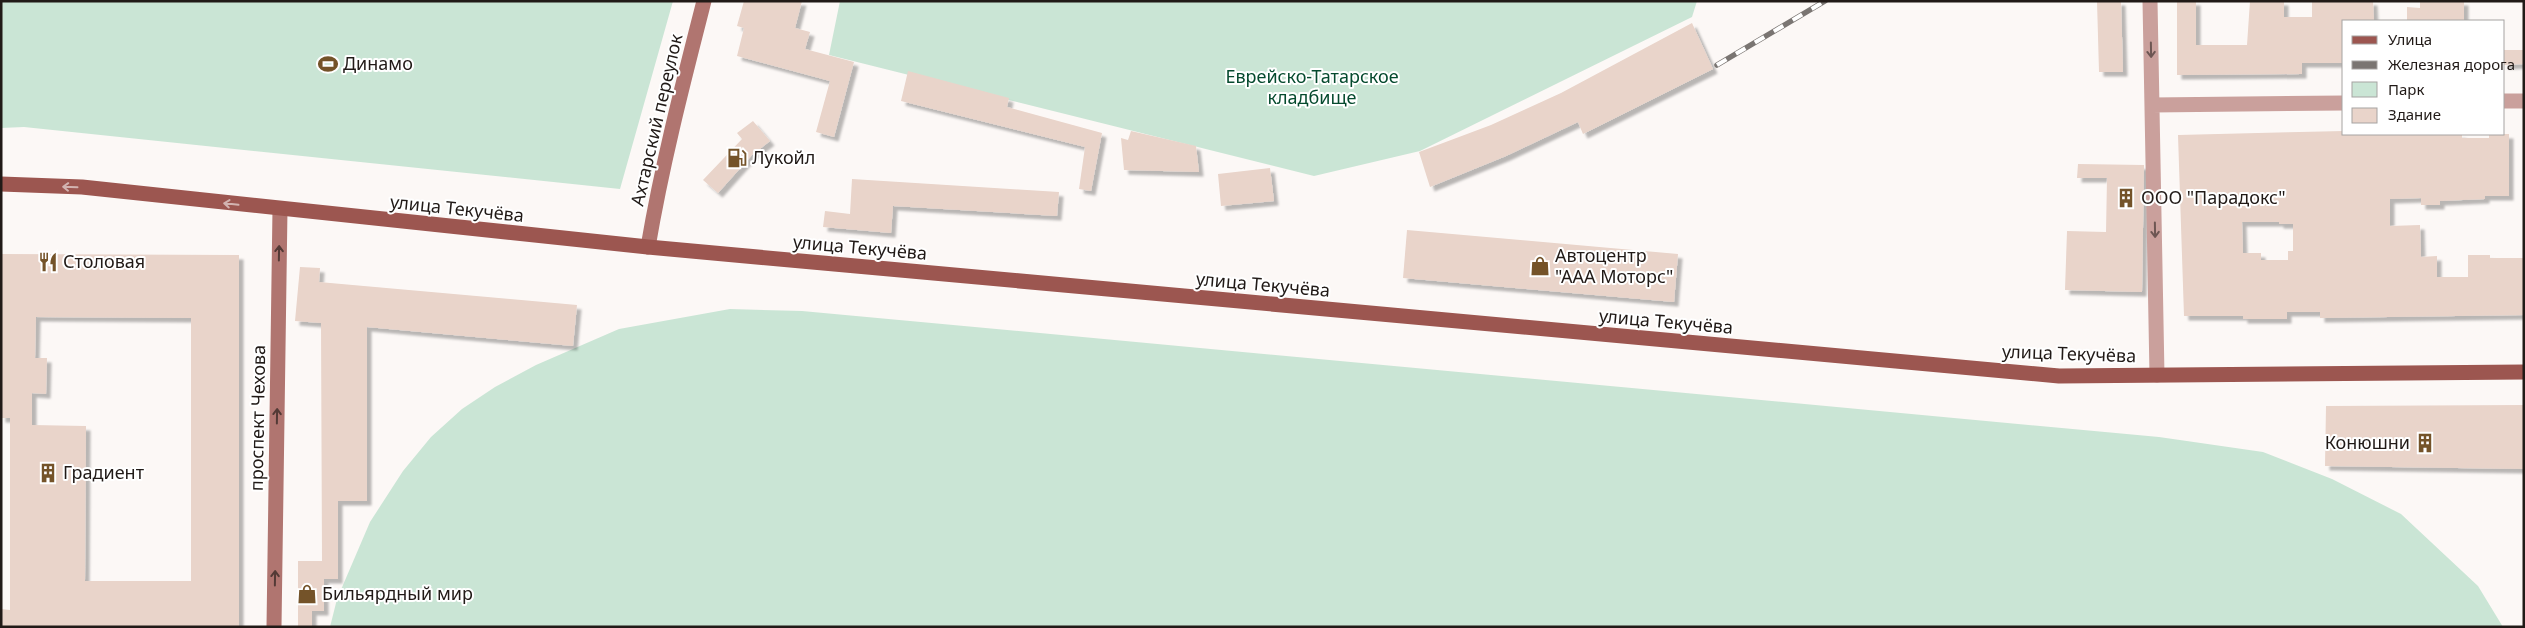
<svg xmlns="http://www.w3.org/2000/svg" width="2525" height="628" viewBox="0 0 2525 628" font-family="'Noto Sans',sans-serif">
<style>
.green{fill:#cae5d5}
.building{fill:#e9d4ca;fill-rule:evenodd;filter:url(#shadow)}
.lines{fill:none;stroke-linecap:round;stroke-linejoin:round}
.street{stroke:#caa09c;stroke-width:15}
.secondary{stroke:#b07570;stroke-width:15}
.primary{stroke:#9c5650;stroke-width:15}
.rail-casing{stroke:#7a7572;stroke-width:5.5}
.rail{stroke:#fff;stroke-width:4;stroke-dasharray:11;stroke-linecap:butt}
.oneway{stroke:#6d5653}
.oneway2{stroke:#d2b3b0}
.oneway3{stroke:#533a36}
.labels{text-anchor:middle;stroke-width:4;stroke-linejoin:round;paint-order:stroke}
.poi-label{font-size:18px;fill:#211a17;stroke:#fff;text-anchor:start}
.park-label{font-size:18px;fill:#054a2e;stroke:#fff}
.street-label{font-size:18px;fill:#211a17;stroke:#fff}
</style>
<defs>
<filter id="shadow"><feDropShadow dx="4.5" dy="4.5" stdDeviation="1" flood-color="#0004"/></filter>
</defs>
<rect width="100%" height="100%" fill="#fcf8f6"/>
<path class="green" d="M1 1H673L620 189 24 127 1 128Z
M840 1H1697L1692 17 1420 151 1314 176 829 55Z
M730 309 802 311 2159 437 2263 452 2332 479 2401 514 2478 586 2503 627H330L337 599 370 522 403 471 431 437 462 409 495 387 536 365 619 329Z"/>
<path class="building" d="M744 1H802L795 28 810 32 805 49 854 62 834 137 816 132 830 81 737 56 744 28 737 26Z
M2097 1H2121L2123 72H2099Z
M2177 1H2196V45H2247L2250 1H2284V17H2312V1H2373L2374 21H2344V63H2302V74L2177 75Z
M2420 1H2464V21H2407V7L2420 8Z
M1692 23 1713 69 1583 134 1578 122 1506 156 1430 187 1419 152 1491 125 1561 93Z
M2504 50H2524V64L2504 65Z
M908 71 1009 98 1007 107 1102 133 1091 191 1079 189 1085 147 901 101Z
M753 121 770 141 752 155 718 193 703 180 742 139 737 133Z
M1131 131 1196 146 1199 172 1124 170 1121 138 1128 140Z
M2344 131V134H2462V138H2489V134H2509V196H2485V199L2440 201V205H2421V198L2390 199V226L2420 225 2421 257 2437 256V277H2468V255H2490V258H2524V315L2320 318V312H2287V319H2243V316H2184L2178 135ZM2242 222H2279V224H2293V251H2288V260H2261V253H2243Z
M2078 164 2144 165 2142 292 2065 290 2067 231 2106 232 2107 178H2077Z
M1270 168 1274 201 1221 206 1218 174Z
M852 179 1059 192 1057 216 893 206 891 233 823 227 825 211 850 214Z
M1407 230 1678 254 1674 302 1403 278Z
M1 254 239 255V627H1V609L10 610V418H1ZM36 317 191 318V581H85L86 426 32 425V393L46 394 47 358H35Z
M300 267 320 268 319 282 577 305 573 346 367 327V501H338V579H324V611H312V627H298V561H322L321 323 295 321Z
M2524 405V469L2325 466 2326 406Z"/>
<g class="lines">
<path class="street" d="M2150 1 2157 375
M2504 101H2524
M2152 105 2344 103"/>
<path class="secondary" d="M648 247C662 164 683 83 704 1
M274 627 280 209"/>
<path class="primary" d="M1 184 82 187 648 247 2059 376 2524 372"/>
<defs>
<path id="rail" d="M1717 65 1825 1"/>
</defs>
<use href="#rail" class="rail-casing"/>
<use href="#rail" class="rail"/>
</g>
<defs><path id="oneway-shaft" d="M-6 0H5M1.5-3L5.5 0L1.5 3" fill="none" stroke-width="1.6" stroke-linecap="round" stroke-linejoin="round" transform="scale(1.25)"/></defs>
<g class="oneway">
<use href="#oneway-shaft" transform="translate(2151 50) rotate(89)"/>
<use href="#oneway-shaft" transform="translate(2155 230) rotate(89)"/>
</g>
<g class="oneway2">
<use href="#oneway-shaft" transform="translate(70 187) rotate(-178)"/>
<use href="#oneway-shaft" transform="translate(231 204) rotate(-174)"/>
</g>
<g class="oneway3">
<use href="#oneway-shaft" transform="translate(279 253) rotate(-89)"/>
<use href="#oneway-shaft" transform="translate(277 416) rotate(-89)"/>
<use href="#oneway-shaft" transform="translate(275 578) rotate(-89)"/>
</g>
<defs>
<symbol id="stadium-bare" viewBox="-9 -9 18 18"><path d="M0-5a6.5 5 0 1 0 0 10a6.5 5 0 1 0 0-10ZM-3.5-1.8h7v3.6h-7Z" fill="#745329" stroke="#fff" stroke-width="2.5" paint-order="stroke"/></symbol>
<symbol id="fuel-bare" viewBox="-9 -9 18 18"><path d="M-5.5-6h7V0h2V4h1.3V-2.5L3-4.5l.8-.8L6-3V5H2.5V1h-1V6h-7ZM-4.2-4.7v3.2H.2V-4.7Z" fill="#745329" stroke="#fff" stroke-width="2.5" paint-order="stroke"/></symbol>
<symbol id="building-bare" viewBox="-9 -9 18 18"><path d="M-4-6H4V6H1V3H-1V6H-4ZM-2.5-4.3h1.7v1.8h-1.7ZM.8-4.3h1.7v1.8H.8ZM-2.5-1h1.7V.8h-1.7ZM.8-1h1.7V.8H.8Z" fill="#745329" stroke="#fff" stroke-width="2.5" paint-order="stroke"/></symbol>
<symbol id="restaurant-bare" viewBox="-9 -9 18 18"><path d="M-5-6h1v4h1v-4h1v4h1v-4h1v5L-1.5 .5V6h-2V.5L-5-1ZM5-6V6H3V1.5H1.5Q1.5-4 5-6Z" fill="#745329" stroke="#fff" stroke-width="2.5" paint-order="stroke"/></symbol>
<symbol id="shop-bare" viewBox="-9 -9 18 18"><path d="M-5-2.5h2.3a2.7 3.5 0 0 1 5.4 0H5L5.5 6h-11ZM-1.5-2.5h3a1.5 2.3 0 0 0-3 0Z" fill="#745329" stroke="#fff" stroke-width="2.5" paint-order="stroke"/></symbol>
</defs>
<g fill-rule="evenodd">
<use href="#stadium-bare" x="314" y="50" width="28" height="28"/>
<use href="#fuel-bare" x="723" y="144" width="28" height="28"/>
<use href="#building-bare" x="2112" y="184" width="28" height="28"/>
<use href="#restaurant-bare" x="34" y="248" width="28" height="28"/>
<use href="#shop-bare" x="1526" y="252" width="28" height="28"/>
<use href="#building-bare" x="2411" y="429" width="28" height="28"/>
<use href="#building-bare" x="34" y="459" width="28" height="28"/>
<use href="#shop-bare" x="293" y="580" width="28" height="28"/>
</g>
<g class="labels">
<g class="poi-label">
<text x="343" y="70">Динамо</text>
<text x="752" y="164">Лукойл</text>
<text x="2141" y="204">ООО "Парадокс"</text>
<text x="1555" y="262">Автоцентр<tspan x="1555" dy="21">"ААА Моторс"</tspan></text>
<text x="63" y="268">Столовая</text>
<text x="2410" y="449" text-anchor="end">Конюшни</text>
<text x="63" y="479">Градиент</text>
<text x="322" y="600">Бильярдный мир</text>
</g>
<g class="park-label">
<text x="1312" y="83">Еврейско-Татарское<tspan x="1312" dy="21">кладбище</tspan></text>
</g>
<g class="street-label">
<text transform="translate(657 120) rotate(-77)" y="6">Ахтарский переулок</text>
<text transform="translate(457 209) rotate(6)" y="6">улица Текучёва</text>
<text transform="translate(860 248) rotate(5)" y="6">улица Текучёва</text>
<text transform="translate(1263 285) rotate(5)" y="6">улица Текучёва</text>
<text transform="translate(1666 322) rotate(5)" y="6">улица Текучёва</text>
<text transform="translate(2069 354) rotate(2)" y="6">улица Текучёва</text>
<text transform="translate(258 418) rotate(-89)" y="6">проспект Чехова</text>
</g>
</g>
<rect width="2525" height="628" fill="none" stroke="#211a17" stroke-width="5"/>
<rect x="2342" y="20" width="162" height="115" fill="#ffffff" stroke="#a6a3a2"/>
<rect x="2352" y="36" width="25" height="8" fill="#9c5650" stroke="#a6a3a2"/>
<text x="2388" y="45" font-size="15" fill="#211a17">Улица</text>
<rect x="2352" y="61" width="25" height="8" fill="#7a7572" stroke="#a6a3a2"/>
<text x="2388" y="70" font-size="15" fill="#211a17">Железная дорога</text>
<rect x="2352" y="82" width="25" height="15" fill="#cae5d5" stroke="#a6a3a2"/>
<text x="2388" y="95" font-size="15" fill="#211a17">Парк</text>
<rect x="2352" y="108" width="25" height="15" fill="#e9d4ca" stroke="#a6a3a2"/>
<text x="2388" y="120" font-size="15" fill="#211a17">Здание</text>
</svg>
